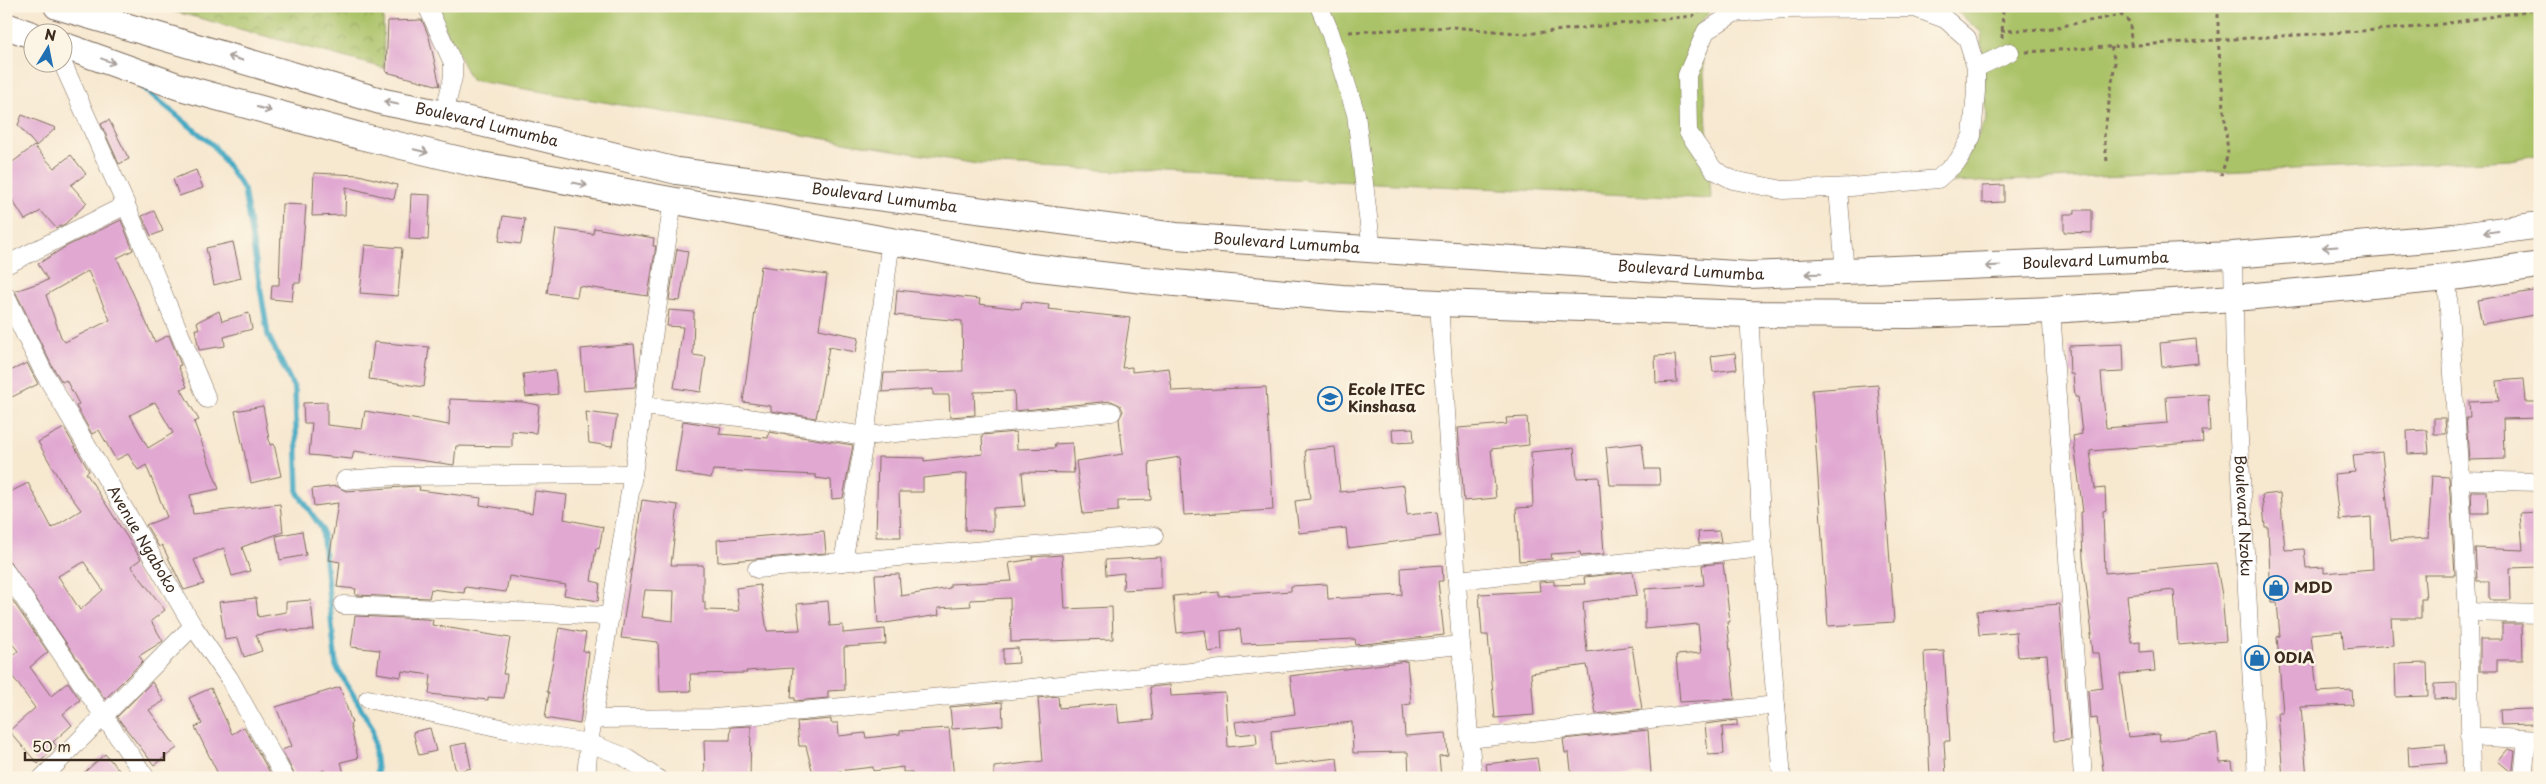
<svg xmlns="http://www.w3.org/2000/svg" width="2546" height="784" viewBox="0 0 2546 784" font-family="'Playpen Sans',sans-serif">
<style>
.green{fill:#aac267;stroke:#727642}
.park{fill:url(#park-crowns);stroke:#727642}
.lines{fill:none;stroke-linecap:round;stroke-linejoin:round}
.stream{stroke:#43a9c3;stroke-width:5.5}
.building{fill:#e1a9d2;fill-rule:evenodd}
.minor-casing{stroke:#7d6c5c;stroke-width:19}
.highway-casing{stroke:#7d6c5c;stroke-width:28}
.path{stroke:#7d6c5c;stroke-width:3;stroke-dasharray:4 4;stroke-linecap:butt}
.minor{stroke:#fff;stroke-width:18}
.highway{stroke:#fff;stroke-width:26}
.oneway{stroke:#a79f9a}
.labels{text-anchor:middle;stroke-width:5;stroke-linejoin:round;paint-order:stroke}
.street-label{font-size:15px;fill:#3b2a1e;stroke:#fcf5e5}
.poi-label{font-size:15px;font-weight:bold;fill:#3b2a1e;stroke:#fcf5e5;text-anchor:start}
</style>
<defs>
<pattern id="park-crowns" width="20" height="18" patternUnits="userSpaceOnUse" patternTransform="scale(1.25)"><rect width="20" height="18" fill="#aac267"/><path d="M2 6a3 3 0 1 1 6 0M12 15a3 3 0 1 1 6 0" fill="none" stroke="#8c9e54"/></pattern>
</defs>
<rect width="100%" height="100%" fill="#fcf5e5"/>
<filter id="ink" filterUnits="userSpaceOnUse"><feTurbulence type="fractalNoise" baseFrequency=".02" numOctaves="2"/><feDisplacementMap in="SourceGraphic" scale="10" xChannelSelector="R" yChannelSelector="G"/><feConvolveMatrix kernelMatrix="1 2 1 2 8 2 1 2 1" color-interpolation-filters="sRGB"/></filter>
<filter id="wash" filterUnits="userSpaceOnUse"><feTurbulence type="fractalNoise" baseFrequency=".0096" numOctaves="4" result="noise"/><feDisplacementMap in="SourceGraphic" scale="20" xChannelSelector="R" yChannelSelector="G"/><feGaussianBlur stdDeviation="1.12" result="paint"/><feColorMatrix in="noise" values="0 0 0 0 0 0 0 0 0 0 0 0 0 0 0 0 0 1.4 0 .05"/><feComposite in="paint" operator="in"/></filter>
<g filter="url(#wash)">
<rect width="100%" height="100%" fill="#f7e8d0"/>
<path class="green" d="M434 6H1716L1701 21 1711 199 977 164 471 80Z
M1950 6H2540V154L2511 160 1953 183 1987 119 1981 32Z"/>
<path class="park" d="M154 6H383L384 68Z"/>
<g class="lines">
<path class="stream" d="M140 85 214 146 244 190 268 335 295 390 298 493 322 529 336 666 372 727 378 778"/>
</g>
<g id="blocks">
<path class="building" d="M422 20 429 37 440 86 386 72 388 21Z
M22 115 56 128 36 146 18 125Z
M109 120 129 159 119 164 101 124Z
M34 146 54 168 71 155 86 174 71 185 87 203 65 224 56 228 41 211 25 220 6 190V167Z
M196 170 203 188 179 196 173 179Z
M314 173 359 175 397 185 394 199 346 187 345 215 312 216Z
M2004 185V202L1982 203V186Z
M411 194 430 195 428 240 409 239Z
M282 204 306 205 300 283H294L292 301 271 299 272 285H279Z
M2075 210H2092V233L2064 232V214H2075Z
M154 211 163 231 151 236 142 216Z
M503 216 525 219 521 244 499 241Z
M121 220 133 250 117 258 155 342 169 335 181 365 178 366 187 387 181 389 199 420 194 422 219 489 190 495 193 514 280 504 283 532 242 547 250 571 232 576 224 548 194 560 204 584 184 590 162 545 159 547 146 525 167 517 146 465 138 470 128 454 116 460 99 430 92 434 76 406 79 404 66 380 62 382 52 366 15 291 48 280 38 264 65 247ZM88 271 110 320 65 342 61 337 46 295ZM155 402 173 433 148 448 130 415Z
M594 228 654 238 653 246H656L648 296 579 286 577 297 547 293 556 229 593 234Z
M233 242 241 278 214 285 206 248Z
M365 245 402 248 398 296 360 293Z
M677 249 688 251 680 301 669 300Z
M761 266 827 275 819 329 859 337 856 352 829 347 816 418 771 411V406L743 402Z
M897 290 980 299 979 304 1021 309 1022 302 1049 305 1048 309 1130 318 1122 368 1132 367V372L1169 368 1172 391 1266 387 1273 510 1184 515 1180 457 1149 462 1151 500 1118 501V511L1083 514 1076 461 1123 454 1119 419 1123 411 1120 405 1111 401 1015 411 1014 391 974 392 975 415 950 417 949 395H933V389L882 392 884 373 963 371 962 321 895 315Z
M2540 290V314L2482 324 2477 300Z
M669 310 694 312 693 355 706 357 701 392 674 388 683 327 667 326Z
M219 311 222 321 249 313 252 329 224 337 225 346 199 350 195 329H199L197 322Z
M2196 339 2198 363 2162 367 2160 343Z
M374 342 429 347 424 387 369 379Z
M634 344 637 375 635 387 584 391 581 349Z
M2123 344 2124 372 2101 373 2106 428 2168 423 2166 397 2208 394 2210 431H2202L2203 442 2090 451 2095 489 2105 488 2106 510 2103 511 2105 573 2216 563 2222 595 2226 641 2178 645 2174 590 2127 595 2132 643 2140 642V652L2153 651 2155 671 2120 674 2128 737 2159 734 2160 741 2217 734 2220 763 2232 762 2234 778H2137L2136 776 2104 778 2097 718 2090 719 2088 690 2103 688 2099 653H2092L2090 634H2092L2083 559 2081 512H2083L2073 436 2082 434 2078 397H2075L2073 374H2070L2069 346Z
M1735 353 1737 369 1713 372 1711 356Z
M1675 355 1677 382 1656 383 1655 356Z
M27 363 38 384 12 397 6 387V373Z
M555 370 558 394 526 397 523 374Z
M2524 379 2526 402H2540V418L2503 419 2504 459 2469 460 2466 418H2470L2469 402 2499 401 2497 381Z
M1878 385 1894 622 1828 626 1812 390Z
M450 399 523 402 539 405 536 433 512 431V447L456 446 454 465 354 451 352 459 309 455 312 423H304L303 403 327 402V425L362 429 365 411 449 425Z
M263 406 270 445 274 444 281 476 251 483 235 411Z
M586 412 617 416 612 446 589 443Z
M1527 417 1529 445 1491 449 1496 498 1464 501 1458 428 1507 424 1506 418Z
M2434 418H2445L2446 434H2434Z
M683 421 721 427 719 434 768 438 769 432 853 445 843 498 832 499 831 480 816 478V475L713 470 711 478 675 472Z
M64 428 89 471 86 473 141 559 131 566 165 610 151 621 163 641 139 656 143 661 105 699 6 556V517L13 514 6 501V494L28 483 52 528 81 510 63 486 38 442ZM84 562 103 590 80 610 58 576Z
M1413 428 1414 442 1393 443 1392 429Z
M2427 430 2429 453 2408 454 2407 431Z
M1016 432 1017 449 1055 448 1054 444 1072 443 1074 473 1022 472 1025 506 993 508V531L965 530 967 473 923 478V492H899L901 537H876L878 457 924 458V461L983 454 982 435Z
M1642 443 1645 469H1659L1660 485H1610L1606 447Z
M1335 447 1340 492 1404 485 1407 515 1437 512 1440 536 1348 548 1346 528 1299 533 1295 501 1310 499 1305 450Z
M1574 448 1577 478 1599 477 1604 554 1581 556 1580 552 1551 554 1552 559 1519 561 1516 508 1533 507 1531 452Z
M2382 452 2391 540 2428 538 2432 476 2449 477 2455 575H2424L2426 599H2421V618H2391L2393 645 2344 649 2342 631 2311 634 2317 692 2352 690 2353 705 2301 707 2307 778H2283L2278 713H2283L2277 637 2280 636 2277 602H2271L2268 527H2265L2262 495 2280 493 2285 550 2304 549 2306 568 2324 567V573L2373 569 2371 517 2339 520 2334 474 2355 472 2353 455Z
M336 486 346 491 417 486 420 487 419 490 481 498 480 505 532 513 535 491 567 495 564 519 603 527 599 549 596 548 591 581 600 583 598 601 564 595 566 585 509 576 506 592 465 587 464 593 431 589 429 598 355 595 356 589 337 587 340 562 329 560 338 503 314 506 312 489Z
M2471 491H2487L2488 513H2472Z
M642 500 678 505 671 565H703V602H705V610L739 611 736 588 760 585 767 631 800 630 797 604 828 601 830 626 843 625V633L885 629 886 644 844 647 845 690 828 691V698L795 701V698H791L793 668 746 671 747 673 690 674 691 691 660 692 658 642 621 638ZM645 590 674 591 673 621 641 617Z
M2540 512V567L2510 568 2511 600H2489V581H2477L2475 548 2523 550 2520 513Z
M302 531 306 555 280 560 276 536Z
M824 531 826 553 718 562 717 540Z
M1719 531 1721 542 1699 544 1698 532Z
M1062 555 1065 609 1112 607 1113 639 1011 642 1010 598 970 600 971 606 938 608 939 615 878 624 875 575 899 574 901 596 950 588V584L1012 581 1009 563 1033 559 1032 557Z
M1161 557V588L1123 590 1124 573 1106 575 1105 560Z
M1723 563 1730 622H1727L1735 699 1680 702 1676 655 1701 653 1698 624 1645 629V589L1704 585 1702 565Z
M1442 565 1443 581H1438L1444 635 1356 645 1355 639 1242 644 1240 629 1221 631 1222 650 1208 652 1205 630 1177 633 1173 596 1219 592V596L1291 591V586L1327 584 1328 599 1402 595 1401 568Z
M1633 572 1637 595 1583 602 1587 652 1632 646 1642 709 1596 714 1587 665 1531 673 1534 715 1495 718 1488 635H1482L1479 594 1540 591 1539 582 1554 581V585L1585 584 1584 577Z
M256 598 258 617 286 612V602L311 600 314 630 288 631V629L256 635 262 651 244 657 238 638 225 640 219 602Z
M12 600 48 652 30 667 51 696 68 682 80 700 63 714 72 725 53 742 57 746 38 764 9 731 35 708 6 667V659L18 651 6 636V604Z
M2059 604 2070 740 2054 741 2047 655 2018 657 2016 632 1979 635 1977 611Z
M355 616 426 619 433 620 432 625 510 638 503 674H507L504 698 488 697V700L429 694 431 675 402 671 401 677 377 673 380 650 351 647Z
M2502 624H2522L2523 660H2497V671H2480V639H2502Z
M559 628 586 633 583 651 589 652 580 724 545 718 549 692H547Z
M1018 648 1019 663 1003 664V649Z
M1944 651 1950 741H1944L1946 776 1930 777 1924 652Z
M1407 661 1411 704 1403 705 1405 736 1446 733 1448 755 1439 756 1441 778H1409L1408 752 1353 753 1352 722 1271 731 1274 765 1337 758 1339 778H994V767L1043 761 1038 698 1058 696 1059 708 1117 703 1119 723 1153 720 1150 687 1170 685 1171 696 1225 693 1228 747 1257 744 1256 733 1237 735 1235 722 1295 714 1290 676Z
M2427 663 2428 696 2396 697 2395 664Z
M152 682 164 701 149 710 177 748 154 765 117 717Z
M2457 683V698L2434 699V684Z
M340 687 352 723 350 724 358 758 341 762 345 778H326L324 770 308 778H296L282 750 292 746 276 707Z
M211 688 232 734 244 727 273 778H220L195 727 202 724 189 698Z
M1002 702 1003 725 952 729 950 707Z
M2533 709V724L2501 725 2500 710Z
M831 719V723H838L839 736 865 733 866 738 900 734V731L949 728 954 778H912V772H903V767L873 771V767L838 771V774L814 778 806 746H799L797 722Z
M1737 720V726L1722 727 1724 754 1708 755 1705 724Z
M751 726 750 778H705L704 740H730L731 727Z
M430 728 436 751 419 755 413 732Z
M1648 730 1651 774 1572 778 1569 753H1565L1563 739Z
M466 743 471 768 456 772 450 746Z
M2445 744 2447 763 2409 766 2408 747Z
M2508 749 2515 751 2513 769 2511 772 2498 761Z
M105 754 126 778H78Z
M1537 758 1540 778H1488L1486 764Z"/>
</g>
</g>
<g filter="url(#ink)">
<use href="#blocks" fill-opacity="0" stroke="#7d6c5c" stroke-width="1"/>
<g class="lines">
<defs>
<g id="minor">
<path d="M427 6 453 63V77L444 114"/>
<path d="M1319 6 1330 32 1356 114 1372 251"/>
<path d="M62 62 126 205 207 399"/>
<path d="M1976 68 1967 38 1945 19 1915 8 1786 9 1734 13 1706 31 1687 75 1688 132 1714 170 1733 180 1783 190 1851 187 1938 179 1958 161 1972 136 1976 91V68L2010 52"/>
<path d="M1838 188 1845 273"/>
<path id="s1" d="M2233 255 2235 364 2257 778"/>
<path d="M6 265 126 205"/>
<path d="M2447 278 2468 612 2471 778"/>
<path id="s2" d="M6 296 43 371 193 626 229 678 285 778"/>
<path d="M1439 303 1461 645 1473 778"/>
<path d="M2051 310 2083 778"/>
<path d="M1749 314 1763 548 1782 778"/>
<path d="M643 406 748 418 865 436 1112 412"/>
<path d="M345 480 395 476 633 474"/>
<path d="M2460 480 2540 482"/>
<path d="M843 562 865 436 891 240"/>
<path d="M757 569 1154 536"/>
<path d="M6 572 146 778"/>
<path d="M1457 580 1763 548"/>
<path d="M343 605 610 616"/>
<path d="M2468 612 2540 614"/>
<path d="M368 699 510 730 589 743 623 756 657 778"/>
<path d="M594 719 713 718 782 713 1461 645"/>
<path d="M2469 736 2540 740"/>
<path d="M1469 739 1776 705"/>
<path d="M42 778 193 626"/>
<path d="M586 778 589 743 633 474 673 200"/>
<path d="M2523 778 2527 740"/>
</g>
<g id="highway">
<path id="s3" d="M57 6 384 102 444 114 677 171 1176 236 1749 275 2233 255 2454 237 2540 225"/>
<path d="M6 26 32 35"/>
<path d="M62 45 180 87 360 136 481 165 1031 267 1153 281 1342 298 1439 303 1749 314 1910 315 2051 310 2234 298 2447 278 2540 265"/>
</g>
</defs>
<use href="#minor" class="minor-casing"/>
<use href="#highway" class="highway-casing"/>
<path class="path" d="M2218 6V39L2228 154 2221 175
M2001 31 2046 29 2121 15 2130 22 2131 45
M1349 32 1452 27 1526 34 1692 16 1704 9
M2002 38 2003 6
M2026 52 2423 27 2540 9
M2107 161 2104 136 2115 62 2111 47"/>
<use href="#minor" class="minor"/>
<use href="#highway" class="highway"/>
</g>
<defs><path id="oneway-shaft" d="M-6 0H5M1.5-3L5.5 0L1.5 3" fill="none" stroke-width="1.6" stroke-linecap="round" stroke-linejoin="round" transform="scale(1.25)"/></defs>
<g class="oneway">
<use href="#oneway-shaft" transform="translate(235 58) rotate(-163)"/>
<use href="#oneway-shaft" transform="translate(108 61) rotate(20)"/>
<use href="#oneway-shaft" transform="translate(391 103) rotate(-168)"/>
<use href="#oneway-shaft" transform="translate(264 109) rotate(15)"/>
<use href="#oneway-shaft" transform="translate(421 151) rotate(13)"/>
<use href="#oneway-shaft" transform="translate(580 184) rotate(11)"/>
<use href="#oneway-shaft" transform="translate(2491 232) rotate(172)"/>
<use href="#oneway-shaft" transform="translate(2330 247) rotate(176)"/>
<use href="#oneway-shaft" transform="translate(1993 266) rotate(177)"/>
<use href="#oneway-shaft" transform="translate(1813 274) rotate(179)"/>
</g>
</g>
<defs>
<symbol id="school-ring" viewBox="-11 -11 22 22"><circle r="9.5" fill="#fcf5e5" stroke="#1f6fb2" stroke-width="1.5"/><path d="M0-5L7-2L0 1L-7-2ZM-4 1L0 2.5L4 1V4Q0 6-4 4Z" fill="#1f6fb2"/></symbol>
<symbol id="shop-ring" viewBox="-11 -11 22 22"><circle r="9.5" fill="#fcf5e5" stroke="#1f6fb2" stroke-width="1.5"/><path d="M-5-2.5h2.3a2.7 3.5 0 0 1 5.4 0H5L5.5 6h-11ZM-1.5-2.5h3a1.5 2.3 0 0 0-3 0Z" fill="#1f6fb2"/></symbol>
</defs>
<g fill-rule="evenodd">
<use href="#school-ring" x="1316" y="385" width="28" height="28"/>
<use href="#shop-ring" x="2262" y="574" width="28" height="28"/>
<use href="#shop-ring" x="2243" y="644" width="28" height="28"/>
</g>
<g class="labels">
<g class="street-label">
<text dy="5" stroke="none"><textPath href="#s3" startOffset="446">Boulevard Lumumba</textPath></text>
<text dy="5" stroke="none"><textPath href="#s3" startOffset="851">Boulevard Lumumba</textPath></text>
<text dy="5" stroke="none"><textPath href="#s3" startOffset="1256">Boulevard Lumumba</textPath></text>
<text dy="5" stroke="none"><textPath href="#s3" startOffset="2066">Boulevard Lumumba</textPath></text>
<text dy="5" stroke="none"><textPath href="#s3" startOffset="1661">Boulevard Lumumba</textPath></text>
<text dy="5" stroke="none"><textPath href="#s1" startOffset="261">Boulevard Nzoku</textPath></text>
<text dy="5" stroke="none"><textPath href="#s2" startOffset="279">Avenue Ngaboko</textPath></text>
</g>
<g class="poi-label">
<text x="1348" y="395">Ecole ITEC<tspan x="1348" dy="17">Kinshasa</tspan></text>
<text x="2294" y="593">MDD</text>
<text x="2274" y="663">ODIA</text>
</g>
</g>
<rect width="2546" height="784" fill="none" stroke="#fcf5e5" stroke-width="25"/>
<g transform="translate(48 48) rotate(10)"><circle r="24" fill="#fcf5e5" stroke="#afa495"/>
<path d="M0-4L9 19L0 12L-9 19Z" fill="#1f6fb2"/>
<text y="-8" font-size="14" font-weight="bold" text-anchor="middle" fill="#3b2a1e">N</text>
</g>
<path d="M25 752v8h139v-8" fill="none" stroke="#3b2a1e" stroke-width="2.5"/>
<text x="32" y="752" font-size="15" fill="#3b2a1e" stroke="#fcf5e5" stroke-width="4" paint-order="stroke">50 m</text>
</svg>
